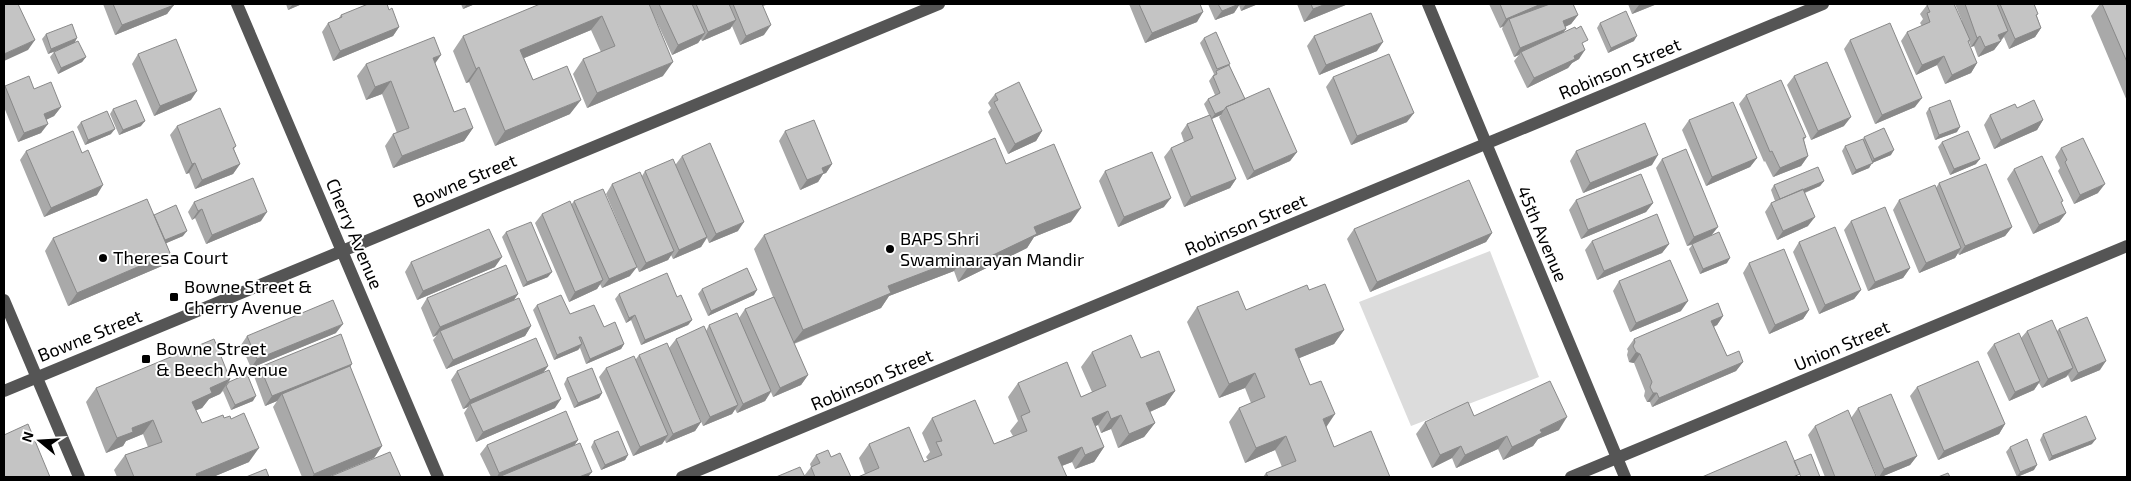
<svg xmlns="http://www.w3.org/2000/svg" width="2131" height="481" viewBox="0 0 2131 481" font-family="'Exo 2',sans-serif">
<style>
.green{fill:#dcdcdc}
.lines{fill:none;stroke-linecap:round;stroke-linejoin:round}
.minor{stroke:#555;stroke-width:12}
.wall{fill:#a9a9a9}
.shaded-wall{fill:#898989}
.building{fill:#c4c4c4;stroke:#898989}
.poi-dot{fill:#000;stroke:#fff;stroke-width:2}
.labels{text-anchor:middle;stroke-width:4;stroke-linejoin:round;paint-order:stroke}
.street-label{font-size:18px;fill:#000;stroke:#fff}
.poi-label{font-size:18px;fill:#000;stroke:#fff;text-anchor:start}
</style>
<rect width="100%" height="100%" fill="#fff"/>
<path class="green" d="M1490 251 1539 377 1411 426 1359 302Z"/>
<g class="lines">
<path class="minor" d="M237 4 438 477
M1428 4 1625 477
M4 300 79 477
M4 391 939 4
M682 477 1823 4
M1571 477 2127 246"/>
</g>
<path class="wall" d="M103 4H173L167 14 115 35Z
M286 4H302L288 10Z
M461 4H475L463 9Z
M649 4 663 76 587 108 573 74 583 59 601 52 591 30 524 58 533 80 570 114 495 146 469 82 466 83 453 51 463 36Z
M650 4H769L763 6 764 35 740 45 732 26 730 29 702 41 701 39 698 43 672 55 649 5Z
M1129 4H1200L1197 22 1145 43Z
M1208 4H1258L1241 11 1239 5 1234 13 1215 20Z
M1297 4H1348L1304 22Z
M1489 4H1573L1578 15 1571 24 1565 27 1566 29 1563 32 1584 46 1579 59 1572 63 1568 68 1527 88 1514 61 1519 55 1514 57 1502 29 1503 26 1500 28Z
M1628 4H1657L1632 14Z
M1955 4H2034L2037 16 2041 28 2035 37 2009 49 2004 37 1994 50 1978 57 1974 46 1971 47 1969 41 1968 42 1977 63 1971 73 1945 84 1937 65 1916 75 1901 41 1907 32 1922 26 1920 23 1923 19 1920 14 1927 5 1962 21Z
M2100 4H2127V101L2091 16Z
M389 10 399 27 393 36 333 61 322 32 328 23 338 19 341 15Z
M1600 23 1634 41 1608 53 1597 28Z
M46 34 75 42 86 57 82 62 58 74 50 57 54 52 64 47 48 54 42 39Z
M1314 36 1377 51 1319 75 1307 46Z
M1204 38 1229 65 1245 99 1297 152 1290 161 1247 180 1219 117 1221 115 1212 119 1236 179 1230 188 1184 207 1164 157 1171 148 1184 142 1181 133 1187 124 1209 115 1204 104 1208 99 1215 95 1209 81 1214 74 1200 43Z
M1850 40 1915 107 1875 124 1844 49Z
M138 54 191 100 154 116 132 64Z
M435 63 454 112 473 128 464 141 393 168 385 146 393 134 397 133 382 94 366 100 357 76 366 64Z
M1794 76 1844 126 1811 140 1787 85Z
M1333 77 1407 122 1351 145 1326 87Z
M5 86 34 89 61 107 54 116 46 120 41 133 18 142 4 107V88Z
M995 94 1042 131 1036 141 1008 154 988 112 991 108 988 103Z
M1746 95 1806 137 1804 140 1808 156 1801 166 1773 177 1765 161 1764 162 1739 104Z
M1929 108 1957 132 1935 140 1926 113Z
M2017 108 2043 120 2037 130 1994 149 1984 125 1990 115Z
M113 109 141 126 119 135 110 114Z
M1689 120 1757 158 1750 167 1706 186 1682 130Z
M81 122 111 134 85 145 77 127Z
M177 126 236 146 234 149 240 164 233 174 195 189 189 173 186 174 170 135Z
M785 131 832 164 826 173 823 174 818 182 800 190 779 141Z
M1864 137 1891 155 1872 163 1869 168 1852 175 1842 151 1845 146 1863 139Z
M1942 142 1976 164 1950 175 1938 147Z
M2061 148 2098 193 2074 204 2058 171 2060 168 2055 157Z
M26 151 97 195 44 217 20 160Z
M1576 151 1652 165 1583 193 1570 161Z
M682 156 738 231 709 243 707 238 701 247 673 259 671 255 668 260 639 272 606 194 612 184 642 176 645 171 676 164Z
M1662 159 1712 235 1727 263 1700 274 1689 249 1692 245 1687 246 1656 168Z
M1006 164 1071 222 1034 237 1027 248 958 282 954 271 889 296 881 308 794 344 808 375 801 385 773 397 771 392 765 401 737 413 735 409 732 414 703 426 669 348 676 339 706 331 709 325 739 318 745 309 773 297 754 249 764 235Z
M2014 169 2061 204 2066 213 2059 222 2033 234 2007 179Z
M1105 171 1164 207 1118 227 1099 181Z
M1824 181 1820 186 1805 193 1808 226 1777 240 1765 212 1771 203 1775 201 1771 190 1774 185Z
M1939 183 2012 227 2005 236 1959 255 1958 253 1955 258 1919 273 1893 210 1899 200 1936 188Z
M1576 200 1653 203 1646 212 1581 239 1569 210Z
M574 201 630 276 602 288 600 284 597 289 569 302 535 223 542 214 571 205Z
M194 202 261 221 206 244 195 218 192 220 188 212Z
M154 215 183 236 166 243 170 253 162 266 68 306 45 251 53 238Z
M1851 221 1910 268 1903 278 1868 291 1844 230Z
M1354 229 1492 233 1486 242 1370 292 1347 239Z
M506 232 548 277 523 287 502 237Z
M1592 241 1669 244 1662 253 1597 280 1585 250Z
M1799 242 1861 290 1854 299 1819 314 1793 252Z
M411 262 495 267 417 300 405 272Z
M1749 263 1809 310 1803 319 1769 334 1743 273Z
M1619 281 1681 311 1630 332 1613 291Z
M702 289 754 295 708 316 698 294Z
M1309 290 1344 330 1334 344 1299 358 1334 447 1390 477H1263L1266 473 1282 467 1275 450 1245 463 1229 422 1239 408 1251 403 1245 388 1219 398 1187 322 1197 307 1246 310Z
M518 294 514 299 531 326 525 336 446 369 433 340 437 335 433 337 421 308 427 298Z
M619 294 677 297 692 320 688 325 641 345 631 320 626 323 615 299Z
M537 305 570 314 604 327 624 344 621 349 586 364 580 348 578 350 554 360 533 310Z
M1723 316 1717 325 1714 327 1727 356 1743 362 1736 371 1652 407 1650 402H1647L1644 396 1645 391 1634 363 1629 362 1627 355 1628 351 1627 349 1634 339Z
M2059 329 2100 370 2071 382 2068 375 2066 377 2042 388 2039 383 2034 390 2009 401 1987 353 1994 344 2021 338 2027 331H2057Z
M336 333 251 368 241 345 247 336Z
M1092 352 1141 358 1175 391 1165 405 1150 412 1155 423 1144 437 1118 448 1111 429 1101 433 1098 425 1095 426 1104 447 1094 462 1075 469 1072 462 1062 466 1067 477H858L865 474 859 458 869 444 924 462 928 460 926 457 930 452 922 433 932 418 994 444 1013 436 1010 431 1018 421 1008 397 1018 383 1081 397 1092 392 1081 367Z
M639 355 701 422 695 431 666 443 665 440 662 444 633 456 599 377 606 368 636 359Z
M548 366 544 372 555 408 476 442 464 413 468 407 463 409 451 380 457 371Z
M260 367H350L382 446 374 458 328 477H302L273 407 277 401 265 406 254 376Z
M567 378 602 393 599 398 574 408 564 384Z
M230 379 229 382 253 401 231 410 223 391 220 394 209 399 202 408 196 410 202 423 249 462 213 477H117L114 470 125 455 148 447 143 434 126 441 123 446 106 453 86 402 96 388Z
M1917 387 2005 424 1999 434 1938 460 1910 396Z
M1858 408 1917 456 1910 465 1881 477H1877L1851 418Z
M1474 416 1559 430 1538 439 1533 446 1503 460 1498 449 1456 468 1452 458 1432 468 1416 434 1425 422Z
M1815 426 1876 476 1875 477H1825L1808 435Z
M2043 434 2092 444 2049 461 2040 440Z
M578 440 574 445 588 477H491L480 454 487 445Z
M594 441 628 455 625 460 601 470 591 447Z
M2010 447 2034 470 2017 477 2006 452Z
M816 455 831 457 851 477H776L804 476 811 467 810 464Z"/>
<path class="shaded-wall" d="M293 4H302L288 10Z
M467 4H475L463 9Z
M1240 4 1234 13 1215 20 1222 11Z
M1246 4H1258L1241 11Z
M1326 4H1348L1304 22 1313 9Z
M1541 4H1556L1509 19 1504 26 1500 28 1506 19Z
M1641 4H1657L1632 14 1639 5Z
M174 5 167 14 115 35 122 25Z
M1203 12 1197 22 1145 43 1152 33Z
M1578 15 1571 24 1556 31 1563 21Z
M602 16 591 30 510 64 520 50Z
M736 20 730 29 702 41 708 32Z
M771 25 764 35 740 45 746 36Z
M399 27 393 36 333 61 340 51Z
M2041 28 2035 37 2009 49 2015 39Z
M1566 29 1559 38 1521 52 1519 55 1514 57 1520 48Z
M2008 31 2001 40 1992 44 1998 35Z
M705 33 698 43 672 55 678 45Z
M1637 36 1634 41 1608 53 1611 48Z
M1980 36 1974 46 1971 47 1977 38Z
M77 38 74 44 48 54 51 49Z
M35 40 28 50 4 61V54Z
M2001 41 1994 50 1978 57 1985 47Z
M1383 42 1377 51 1319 75 1326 65Z
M1585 50 1579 59 1572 63 1568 68 1527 88 1534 78 1574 56Z
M441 55 432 68 433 58Z
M1944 56 1937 65 1916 75 1922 65Z
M86 57 82 62 58 74 61 68Z
M673 62 663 76 587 108 597 93Z
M1977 63 1971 73 1945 84 1952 75Z
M479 67 469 82 466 83 476 69Z
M391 81 382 94 366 100 375 87Z
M197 91 191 100 154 116 160 106Z
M1922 98 1915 107 1875 124 1882 115Z
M581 100 570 114 495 146 505 131Z
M61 107 54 116 37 124 44 114Z
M1224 110 1221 115 1211 119 1215 114Z
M1414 113 1407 122 1351 145 1357 136Z
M1851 117 1844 126 1811 140 1818 131Z
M2043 120 2037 130 1994 149 2001 140Z
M145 121 141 126 119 135 123 130Z
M48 124 41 133 18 142 24 133Z
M1960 127 1957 132 1935 140 1939 135Z
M473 128 464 141 393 168 402 156Z
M115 129 111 134 85 145 88 140Z
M1042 131 1036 141 1008 154 1015 144Z
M1894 150 1891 155 1872 163 1869 168 1852 175 1856 170 1871 163 1874 159Z
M1297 152 1290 161 1247 180 1254 171Z
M1658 155 1652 165 1583 193 1590 183Z
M1808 156 1801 166 1773 177 1780 168Z
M1757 158 1750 167 1706 186 1712 177Z
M1980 159 1976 164 1950 175 1954 169Z
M195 163 189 173 186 174 192 164Z
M240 164 233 174 195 189 202 180Z
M832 164 826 173 823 174 818 182 800 190 807 180 822 168Z
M1236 179 1230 188 1184 207 1191 197Z
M1824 181 1820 186 1777 204 1780 199Z
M2105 184 2098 193 2074 204 2080 195Z
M103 185 97 195 44 217 51 208Z
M1171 198 1164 207 1118 227 1124 217Z
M1653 203 1646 212 1581 239 1588 230Z
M1081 208 1071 222 1034 237 1027 248 958 282 968 267 1034 227Z
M202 209 195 218 192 220 198 211Z
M267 212 261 221 206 244 212 235Z
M2066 213 2059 222 2033 234 2039 225Z
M1815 217 1808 226 1777 240 1783 231Z
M744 222 738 231 709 243 716 234Z
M1718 227 1711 236 1687 246 1694 237Z
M2012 227 2005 236 1959 255 1965 246Z
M187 231 183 236 162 245 165 240Z
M1492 233 1486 242 1370 292 1377 282Z
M707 237 701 247 673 259 679 250Z
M1669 244 1662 253 1597 280 1604 271Z
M1961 248 1955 258 1919 273 1926 263Z
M674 251 668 260 639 272 646 263Z
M170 253 162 266 68 306 77 293Z
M502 257 495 267 417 300 423 291Z
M964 257 954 271 889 296 881 308 792 344 803 330 888 286Z
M1730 258 1727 263 1700 274 1703 269Z
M637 267 630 276 602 288 609 279Z
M1910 268 1903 278 1868 291 1875 282Z
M552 272 548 277 523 287 527 282Z
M603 280 597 289 569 302 575 292Z
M757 290 754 295 708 316 711 311Z
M1861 290 1854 299 1819 314 1825 305Z
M518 294 512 303 440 331 437 335 433 337 440 327Z
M1688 301 1681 311 1630 332 1636 323Z
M1809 310 1803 319 1769 334 1775 325Z
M635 315 631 320 626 323 629 318Z
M1723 316 1717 325 1705 330 1711 321Z
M692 320 688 325 641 345 645 340Z
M343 324 336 333 251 368 257 359Z
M531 326 525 336 446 369 453 360Z
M1344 330 1334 344 1285 364 1295 349Z
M582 344 578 350 554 360 557 355Z
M624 344 621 349 586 364 590 359Z
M1636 352 1640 354 1634 363 1629 362Z
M2106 361 2100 370 2071 382 2078 373Z
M1743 362 1736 371 1652 407 1659 398Z
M352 364 346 373 282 394 277 401 265 406 272 396Z
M548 366 541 375 470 404 468 407 463 409 470 400Z
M2073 368 2066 377 2042 388 2048 379Z
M1255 373 1245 388 1219 398 1229 384Z
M808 375 801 385 773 397 780 388Z
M230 379 220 394 209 399 202 408 182 416 192 402 210 388Z
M2040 381 2034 390 2009 401 2015 392Z
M771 391 765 401 737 413 743 404Z
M1175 391 1165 405 1136 418 1146 403Z
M602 393 599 398 574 408 578 403Z
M1653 393H1657L1650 402H1647Z
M256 396 253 401 231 410 235 405Z
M561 399 555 408 476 442 483 432Z
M738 405 732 414 703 426 710 417Z
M1108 411 1098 425 1081 432 1092 418Z
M1335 414 1325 429 1323 419Z
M1121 415 1111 429 1101 433 1111 419Z
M1567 417 1559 430 1538 439 1533 446 1503 460 1512 447 1540 430Z
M153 420 143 434 126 441 123 446 106 453 117 438 132 428Z
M701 422 695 431 666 443 673 434Z
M1155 423 1144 437 1118 448 1129 434Z
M2005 424 1999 434 1938 460 1944 451Z
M668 435 662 444 633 456 640 447Z
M1286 436 1275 450 1245 463 1256 448Z
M1507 436 1498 449 1456 468 1465 455Z
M2096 439 2092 444 2049 461 2052 456Z
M578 440 572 449 500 477H497L499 473Z
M382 446 374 458 328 477H312L314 474Z
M1461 446 1452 458 1432 468 1440 455Z
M1082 447 1072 462 1048 471 1058 457Z
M1104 447 1094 462 1075 469 1085 455Z
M259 448 249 462 213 477H193L196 474Z
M628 455 625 460 601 470 605 465Z
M1917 456 1910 465 1881 477H1879L1884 469Z
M2037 465 2034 470 2017 477 2020 472Z
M592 472 588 477H579Z"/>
<path class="building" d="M4 4H18L35 40 4 54Z
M113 4H173L174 5 122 25Z
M368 4H387L389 10 392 8 399 27 340 51 328 23 342 17 341 15Z
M540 4H649L673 62 597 93 583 59 615 46 602 16 520 50 533 80 567 66 581 100 505 131 479 67 476 69 463 36Z
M659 4H692L705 33 678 45Z
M696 4H729L736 20 708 32Z
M733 4H762L771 25 746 36Z
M1139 4H1200L1203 12 1152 33Z
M1218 4H1239L1222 11Z
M1311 4H1326L1313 9Z
M1500 4H1541L1506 19Z
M1550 4H1573L1578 15 1563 21 1566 29 1520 48 1509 19Z
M1930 4H1954L1970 40 1968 41 1977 63 1952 75 1944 56 1922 65 1907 32 1930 22 1927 13 1930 12 1927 5Z
M1965 4H1997L2008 31 1998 35 2001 41 1985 47 1980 36 1977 38Z
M2000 4H2034L2038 14 2036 15 2041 28 2015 39Z
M2102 4H2127V62Z
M1626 11 1637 36 1611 48 1600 23Z
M1371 13 1383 42 1326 65 1314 36Z
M1890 23 1922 98 1882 115 1850 40Z
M72 24 77 38 51 49 46 34Z
M1581 26 1588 40 1582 43 1585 50 1574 56 1575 59 1534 78 1521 52 1575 27 1576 29Z
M1216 32 1230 64 1217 69 1204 38Z
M434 37 441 55 433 58 454 112 465 108 473 128 402 156 393 134 409 128 391 81 375 87 366 64Z
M176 39 197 91 160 106 138 54Z
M78 41 86 57 61 68 54 52Z
M1389 54 1414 113 1357 136 1333 77Z
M1827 62 1851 117 1818 131 1794 76Z
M1229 65 1245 99 1226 107 1224 110 1215 114 1208 99 1220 93 1213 76 1217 74 1216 71Z
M29 76 34 89 51 82 61 107 44 114 48 124 24 133 5 86Z
M1781 80 1806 137 1803 138 1808 156 1780 168 1772 151 1770 152 1746 95Z
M1019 82 1042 131 1015 144 994 102 998 100 995 94Z
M1269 88 1297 152 1254 171 1226 107Z
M136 100 145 121 123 130 113 109Z
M1950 100 1960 127 1939 135 1929 108Z
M2034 100 2043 120 2001 140 1990 115 2015 104 2017 108Z
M1733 102 1757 158 1712 177 1689 120Z
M220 108 236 146 233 148 240 164 202 180 195 163 192 164 177 126Z
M107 111 115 129 88 140 81 122Z
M1210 115 1236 179 1191 197 1171 148 1193 138 1187 124Z
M814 120 832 164 822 168 824 173 807 180 785 131Z
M1645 123 1658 155 1590 183 1576 151Z
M1884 128 1894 150 1874 159 1864 137Z
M73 131 82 153 88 150 103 185 51 208 26 151Z
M1968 131 1980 159 1954 169 1942 142Z
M995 138 1006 164 1054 144 1081 208 1034 227 1037 234 968 267 964 257 888 286 891 293 803 330 764 235Z
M2083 138 2105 184 2080 195 2065 162 2067 160 2061 148Z
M1863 139 1873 163 1856 170 1845 146Z
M710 143 744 222 716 234 682 156Z
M1686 149 1718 227 1694 237 1662 159Z
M1152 152 1171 198 1124 217 1105 171Z
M2042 156 2063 201 2061 202 2066 213 2039 225 2014 169Z
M673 159 707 237 679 250 645 171Z
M1986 164 2012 227 1965 246 1939 183Z
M1818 167 1824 181 1780 199 1774 185Z
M640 172 674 251 646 263 612 184Z
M1641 174 1653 203 1588 230 1576 200Z
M253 178 267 212 212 235 202 209 198 211 194 202Z
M1469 180 1492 233 1377 282 1354 229Z
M1935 185 1961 248 1926 263 1899 200Z
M603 189 637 267 609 279 574 201Z
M1803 189 1815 217 1783 231 1771 203Z
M147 199 170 253 77 293 53 238Z
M570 201 603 280 575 292 542 214Z
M176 205 187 231 165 240 154 215Z
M1885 207 1910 268 1875 282 1851 221Z
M1657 214 1669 244 1604 271 1592 241Z
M531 222 552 272 527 282 506 232Z
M1835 227 1861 290 1825 305 1799 242Z
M489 229 502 257 423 291 411 262Z
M1719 232 1730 258 1703 269 1692 244Z
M1784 249 1809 310 1775 325 1749 263Z
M1670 260 1688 301 1636 323 1619 281Z
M506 265 518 294 440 327 427 298Z
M747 268 757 290 711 311 702 289Z
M667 273 677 297 681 295 692 320 645 340 635 315 629 318 619 294Z
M1325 284 1344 330 1295 349 1310 385 1321 381 1335 414 1323 419 1334 447 1371 431 1390 477H1268L1266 473 1296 461 1286 436 1256 448 1239 408 1265 397 1255 373 1229 384 1197 307 1238 291 1246 310 1307 285 1309 290Z
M561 295 570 314 594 305 604 327 615 322 624 344 590 359 581 337H579L582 344 557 355 537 305Z
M774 297 808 375 780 388 745 309Z
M519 298 531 326 453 360 440 331Z
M333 300 343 324 257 359 247 336Z
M1718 303 1723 316 1711 321 1727 356 1739 351 1743 362 1659 398 1657 393H1653L1650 387 1652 382 1640 354 1636 352 1633 346 1635 342 1634 339Z
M737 313 771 391 743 404 709 325Z
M2087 317 2106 361 2078 373 2059 329Z
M2052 320 2073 368 2048 379 2027 331Z
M704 326 738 405 710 417 676 339Z
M2019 333 2040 381 2015 392 1994 344Z
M341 334 352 364 272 396 260 367Z
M1131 335 1141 358 1159 351 1175 391 1146 403 1155 423 1129 434 1121 415 1111 419 1108 411 1092 418 1104 447 1085 455 1082 447 1058 457 1067 477H858L879 468 869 444 909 427 924 462 942 455 936 442 942 441 932 418 975 400 994 444 1027 431 1021 416 1030 412 1018 383 1067 362 1081 397 1106 386 1092 352Z
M536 338 548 366 470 400 457 371Z
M214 339 230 379 210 388 212 393 192 402 202 423 223 415 224 418 230 416 231 419 244 413 259 448 196 474 197 477H134L125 455 162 442 153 420 132 428 133 432 117 438 96 388Z
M667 343 701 422 673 434 639 355Z
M634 356 668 435 640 447 606 368Z
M1978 361 2005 424 1944 451 1917 387Z
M350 366 382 446 314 474 282 394Z
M592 368 602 393 578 403 567 378Z
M549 370 561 399 483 432 470 404Z
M247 374 256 396 235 405 226 386 229 382Z
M1550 381 1567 417 1540 430 1542 433 1512 447 1507 436 1465 455 1461 446 1440 455 1425 422 1468 402 1474 416Z
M1891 394 1917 456 1884 469 1858 408Z
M1848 410 1876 476 1872 477H1835L1815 426Z
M566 411 578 440 499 473 487 445Z
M2086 416 2096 439 2052 456 2043 434Z
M28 424 50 477H4V435Z
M618 431 628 455 605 465 594 441Z
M2027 439 2037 465 2020 472 2010 447Z
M1786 441 1800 474 1793 477H1702Z
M580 443 592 472 579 477H501V476Z
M828 450 831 457 840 453 851 477H815L811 467 820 463 816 455Z
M390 452 401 477H329Z
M1811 454 1820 477H1801L1794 461Z
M800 467 805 477H776Z
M266 469 269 477H246Z
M1948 473 1950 477H1938Z"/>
<g class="poi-dot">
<circle cx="890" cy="249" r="5"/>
<circle cx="103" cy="258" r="5"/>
<rect x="169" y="292" width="10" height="10" rx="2.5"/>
<rect x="141" y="354" width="10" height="10" rx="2.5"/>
</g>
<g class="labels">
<g class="street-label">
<text transform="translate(1620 69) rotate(-23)" y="6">Robinson Street</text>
<text transform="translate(465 181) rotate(-23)" y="6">Bowne Street</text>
<text transform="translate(1246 225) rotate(-23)" y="6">Robinson Street</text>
<text transform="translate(354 234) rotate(67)" y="6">Cherry Avenue</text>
<text transform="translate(1542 234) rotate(67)" y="6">45th Avenue</text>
<text transform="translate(90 336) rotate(-22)" y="6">Bowne Street</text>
<text transform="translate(1842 346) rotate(-23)" y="6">Union Street</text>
<text transform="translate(872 380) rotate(-23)" y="6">Robinson Street</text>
</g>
<g class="poi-label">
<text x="900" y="245">BAPS Shri<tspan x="900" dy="21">Swaminarayan Mandir</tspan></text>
<text x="113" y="264">Theresa Court</text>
<text x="184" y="293">Bowne Street &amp;<tspan x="184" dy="21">Cherry Avenue</tspan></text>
<text x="156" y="355">Bowne Street<tspan x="156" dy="21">&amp; Beech Avenue</tspan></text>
</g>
</g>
<rect width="2131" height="481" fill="none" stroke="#000000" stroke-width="10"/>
<g transform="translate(40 441) rotate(288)" stroke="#ffffff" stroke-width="4" paint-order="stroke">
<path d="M0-4L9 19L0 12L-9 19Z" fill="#000000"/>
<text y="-8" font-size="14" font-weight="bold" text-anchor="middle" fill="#000000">N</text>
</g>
</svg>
